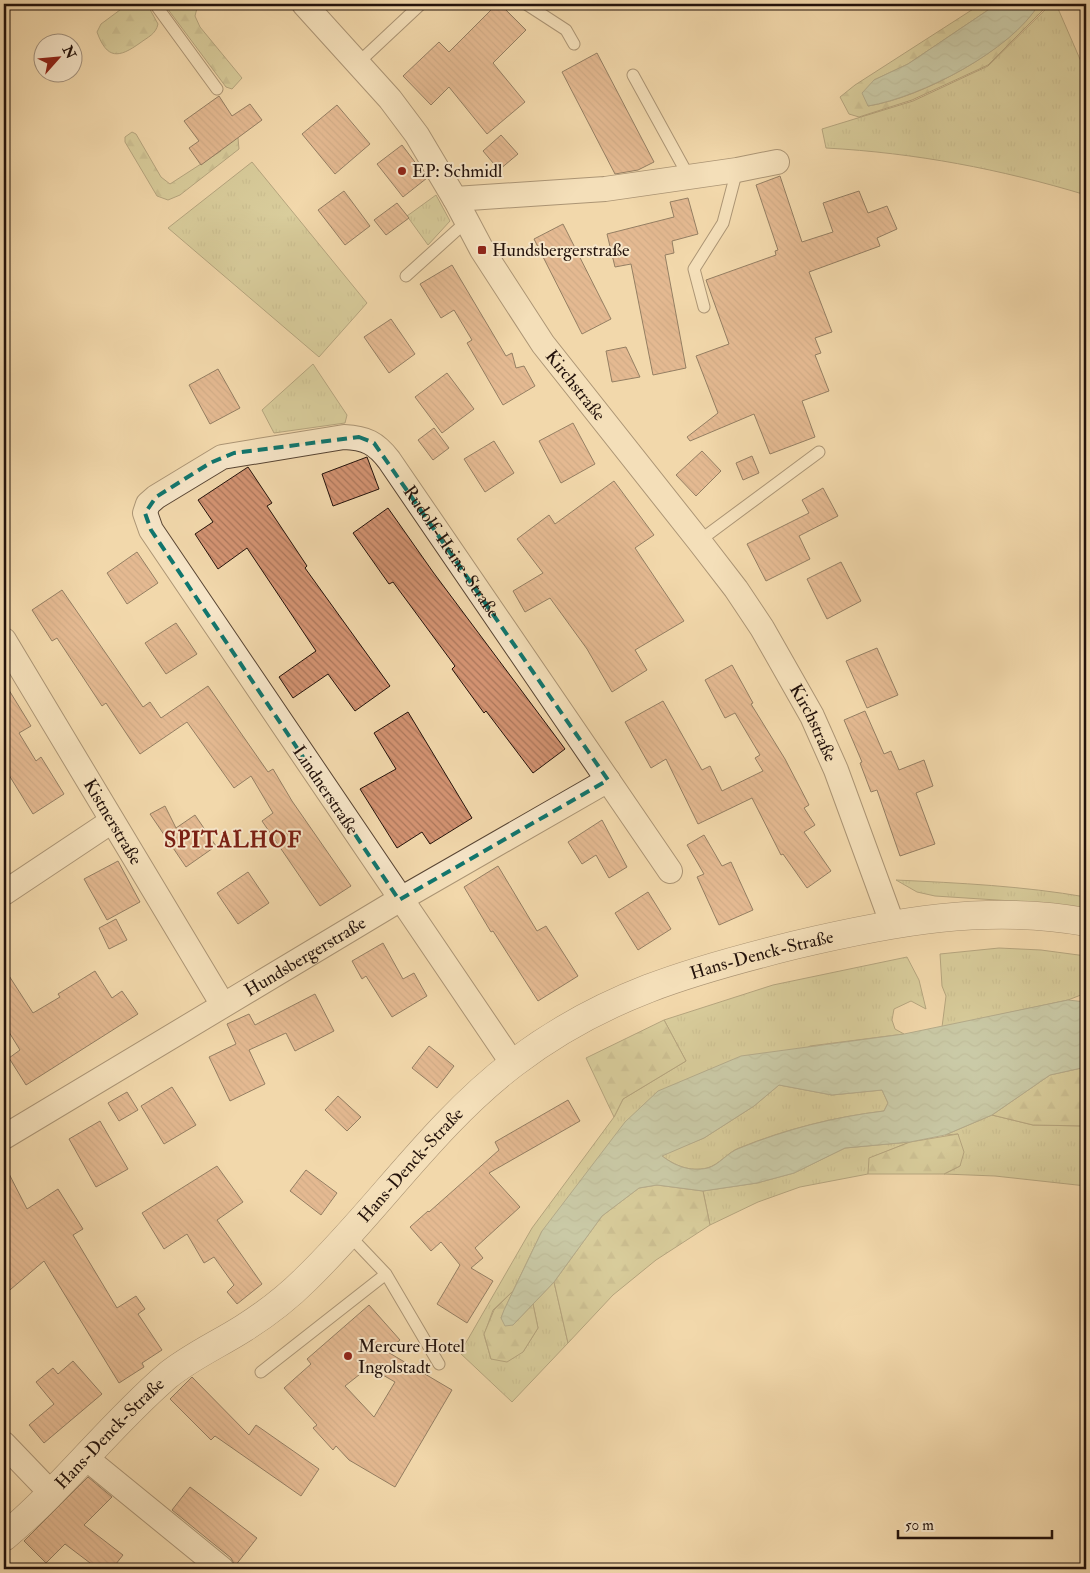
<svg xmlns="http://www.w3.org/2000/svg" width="1090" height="1573" viewBox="0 0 1090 1573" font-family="'IM FELL Double Pica',serif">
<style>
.grass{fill:url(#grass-tufts);stroke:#6e684a}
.forest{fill:url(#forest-firs);stroke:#6e684a}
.water{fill:url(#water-waves);stroke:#6c7767;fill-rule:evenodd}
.building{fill:url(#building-back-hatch);stroke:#23120b;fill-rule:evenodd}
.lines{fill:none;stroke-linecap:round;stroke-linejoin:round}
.service-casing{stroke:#574433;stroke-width:13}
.minor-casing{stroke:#574433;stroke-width:26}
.tertiary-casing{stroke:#574433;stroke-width:29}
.service{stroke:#f7e6c9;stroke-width:11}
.minor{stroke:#f7e6c9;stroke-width:24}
.tertiary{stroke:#f7e6c9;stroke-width:28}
.marked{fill:none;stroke:#0f766e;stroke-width:4;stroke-dasharray:10 6;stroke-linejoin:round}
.poi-dot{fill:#8f2418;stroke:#f7e6c9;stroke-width:2}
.labels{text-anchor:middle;stroke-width:4;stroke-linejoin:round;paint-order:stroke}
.poi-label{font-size:18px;fill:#23120b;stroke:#f7e6c9;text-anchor:start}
.street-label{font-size:18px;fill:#23120b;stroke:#f7e6c9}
.district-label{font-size:22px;font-weight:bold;letter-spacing:1px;fill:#7a1f14;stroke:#f7e6c9}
</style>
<defs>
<pattern id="grass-tufts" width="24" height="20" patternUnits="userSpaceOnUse" patternTransform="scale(1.25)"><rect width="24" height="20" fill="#babf89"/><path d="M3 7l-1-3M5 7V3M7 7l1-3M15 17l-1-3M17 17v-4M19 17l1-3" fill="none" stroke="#a0a375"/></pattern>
<pattern id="forest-firs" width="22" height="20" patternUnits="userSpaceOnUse" patternTransform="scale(1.25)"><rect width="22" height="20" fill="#babf89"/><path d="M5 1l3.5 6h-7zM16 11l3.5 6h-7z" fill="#a0a375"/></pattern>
<pattern id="water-waves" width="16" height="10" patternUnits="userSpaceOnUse" patternTransform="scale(1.25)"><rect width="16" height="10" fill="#9cbba4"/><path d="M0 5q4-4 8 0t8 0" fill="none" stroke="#86a08c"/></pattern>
<pattern id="building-back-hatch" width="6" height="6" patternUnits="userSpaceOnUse" patternTransform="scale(1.25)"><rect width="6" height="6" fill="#d39372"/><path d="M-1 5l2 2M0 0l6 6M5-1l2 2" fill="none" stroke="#ab775c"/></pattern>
</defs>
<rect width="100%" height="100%" fill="#f2d8ac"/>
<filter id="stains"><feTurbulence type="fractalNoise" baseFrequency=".004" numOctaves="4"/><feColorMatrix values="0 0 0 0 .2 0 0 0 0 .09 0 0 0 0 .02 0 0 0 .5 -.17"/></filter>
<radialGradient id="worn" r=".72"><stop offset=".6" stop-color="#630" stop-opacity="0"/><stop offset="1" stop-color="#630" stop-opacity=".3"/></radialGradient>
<path class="grass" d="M1051 4H1056L1086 73V195C1000 169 916 153 826 148L822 129 913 101 988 66Z
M252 162 367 303 319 357 168 228Z
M436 195 450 221 428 245 407 216Z
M313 364 347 415 345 423 274 433 262 410Z
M896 880C960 883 1023 886 1086 897V909L1043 903 935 896 917 892Z
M999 948 1041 950 1086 956V993L1068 1000 942 1027 946 996 942 986 940 954Z
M907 957 919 980 926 1009 911 1001 894 1009 892 1020 895 1029 904 1034 810 1046 542 1231 513 1291 493 1310 484 1335 491 1359 523 1352 538 1328 533 1304 554 1282 568 1343 512 1402 460 1353 532 1228 614 1117 623 1099 686 1061 664 1020 773 985Z
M779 1085 832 1095 882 1090 888 1103 884 1111C834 1117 786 1129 739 1148 728 1152 719 1165 707 1168 690 1172 675 1166 661 1155L704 1138 754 1106Z
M992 1115 1033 1125 1086 1126V1186L995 1176 944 1174 960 1166 958 1134 945 1135Z
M910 1142 870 1158 868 1174 800 1187 758 1202 710 1225 703 1191 757 1183 794 1173 845 1148Z"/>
<path class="forest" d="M128 4H147L158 24C156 34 148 37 140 43 119 58 107 60 97 32L101 24Z
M164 4H198L195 16 200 27 242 78 232 89 226 87Z
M981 4H997L908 64 874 80 868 106C921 98 1011 50 1039 4H1049L988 65 912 100 859 117 849 114 840 97 855 85Z
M132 132 136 134 161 177 170 184 221 151 217 145 238 138 239 149 180 195 168 200 157 196 125 142V137Z
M664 1020 686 1061 623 1099 614 1117 586 1058Z
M1086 1067V1126L1033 1125 992 1115 1050 1075Z
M958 1134 964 1152 960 1166 944 1174H868L869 1158 910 1142Z
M657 1185 703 1191 710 1225 656 1260 613 1295 568 1343 554 1282 602 1216 639 1188Z
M513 1291 501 1318 513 1325 533 1304 538 1328 523 1352 507 1362 491 1359 484 1334 494 1310Z"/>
<path class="water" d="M997 4H1039C1011 51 921 97 868 106L862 93 874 80 908 64Z
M1068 1000 1086 1002V1067L1050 1075 992 1115 945 1135 910 1142 845 1148 794 1173 757 1183 703 1191 657 1185 639 1188 602 1216 554 1282 513 1325 505 1326 501 1318 504 1310 542 1231 625 1122 658 1091 741 1056 904 1034ZM779 1085 832 1095 882 1090 888 1103 884 1111C834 1117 787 1129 740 1148 728 1152 719 1165 708 1168 690 1172 675 1166 662 1156L704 1138 754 1106Z"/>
<path class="building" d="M497 4H500L526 30 493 63 525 102 487 134 449 87 431 105 403 76 439 42 449 52Z
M597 53 654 162 638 170 615 174 562 72Z
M219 96 232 116 250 104 262 120 201 165 189 148 199 141 184 121Z
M337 105 370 144 335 174 302 134Z
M501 135 518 154 499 170 483 151Z
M402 145 427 178 403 197 377 164Z
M780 176 802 242 833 232 823 203 859 191 868 213 887 206 897 229 877 238 880 246 809 272 832 332 815 338 821 353 815 355 829 391 802 401 815 437 770 454 754 414 690 441 687 437 718 413 696 356 729 344 706 280 776 255 775 251 778 250 756 185Z
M344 191 370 226 345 245 318 210Z
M688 198 698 234 672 241 674 253 665 255 686 368 653 375 631 264 615 267 607 234 674 217 670 202Z
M397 203 409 218 386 235 374 220Z
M563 224 611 319 582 334 534 239Z
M452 265 506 356 512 353 516 368 524 366 535 386 503 405 467 343 472 340 454 310 441 318 420 284Z
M391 319 415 354 389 373 364 337Z
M626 347 640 377 612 382 606 351Z
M218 369 240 408 210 424 189 385Z
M447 373 474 409 442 433 415 397Z
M573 423 595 464 561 483 539 441Z
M434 428 449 448 433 460 418 440Z
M494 441 514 473 485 492 464 459Z
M702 451 721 471 696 496 676 475Z
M752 456 759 473 743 480 736 463Z
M367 457 379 489 333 506 322 474Z
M248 467 272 503 267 506 307 566 305 568 390 686 355 711 328 674 293 698 279 677 316 651 247 548 218 569 195 534 213 522 198 500Z
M614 481 654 535 635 548 684 621 635 650 647 670 612 692 587 649 550 598 525 612 513 591 543 573 517 539 549 515 555 524Z
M823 488 838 516 799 536 810 559 766 581 747 544 809 513 802 500Z
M388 508 433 572 565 749 533 773 486 711 484 713 452 669 455 666 393 582 389 584 353 533Z
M137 552 158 583 127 604 107 573Z
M841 562 861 601 827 619 807 579Z
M62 590 143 707 150 702 161 718 208 686 268 772 273 769 292 801 351 886 320 906 262 821 273 813 251 776 234 788 187 722 140 754 106 703 102 706 57 638 52 641 32 610Z
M176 623 197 654 166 674 145 643Z
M877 648 898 695 867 708 846 661Z
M732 665 753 703 751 704 785 759 809 805 804 808 815 825 804 832 831 871 807 888 783 854 781 855 752 798 698 824 666 759 651 768 625 722 663 701 702 770 710 766 722 791 763 771 755 758 760 755 735 713 725 718 705 680Z
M4 682 31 726 19 733 36 761 41 757 64 794 33 814 4 767Z
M865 711 884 754 891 751 899 770 924 760 933 786 916 793 935 844 900 856 877 790 871 792 860 763 862 762 844 720Z
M408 712 472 818 430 844 422 832 397 848 360 789 396 769 374 733Z
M165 806 176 828 195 815 216 846 186 867 150 814Z
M602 820 627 867 609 878 596 855 582 864 568 842Z
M704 835 722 866 731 862 753 910 719 925 697 877 704 874 687 845Z
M118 861 140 902 107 920 84 879Z
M498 866 537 931 546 926 578 976 538 1001 493 931 491 932 464 887Z
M248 872 269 903 238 924 217 893Z
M648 892 671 929 638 950 615 913Z
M116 919 127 940 109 949 99 928Z
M383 943 403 979 414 973 427 996 392 1017 366 976 362 979 352 961Z
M4 968 33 1013 60 997 58 994 95 971 112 998 122 991 138 1014 26 1085 9 1058 20 1050 4 1024Z
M315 994 334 1031 295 1051 286 1033 249 1050 265 1084 230 1101 209 1057 236 1044 227 1024 249 1014 255 1025Z
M429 1046 454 1066 437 1088 412 1068Z
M172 1087 196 1125 164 1144 141 1106Z
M127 1092 138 1110 119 1121 108 1103Z
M338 1096 361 1117 347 1131 325 1110Z
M568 1100 580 1121 489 1173 520 1207 475 1248 483 1258 471 1268 493 1281 467 1323 437 1304 460 1265 441 1242 431 1251 410 1227 428 1211 429 1212 499 1150 495 1142Z
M100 1121 128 1169 96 1187 69 1139Z
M4 1164 27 1209 58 1189 83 1229 73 1235 117 1308 136 1296 145 1309 138 1314 162 1350 142 1363 144 1367 119 1383 44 1261 4 1295Z
M217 1166 243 1202 217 1220 262 1284 237 1304 227 1292 234 1285 214 1257 204 1263 187 1234 164 1249 142 1213Z
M306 1170 337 1193 321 1215 290 1191Z
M369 1305 400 1340 386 1351 452 1390 395 1487 349 1460 336 1446 333 1450 313 1428 317 1425 284 1388 311 1364 307 1359ZM369 1367 395 1382 374 1417 345 1386Z
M73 1361 102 1394 44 1443 29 1425 54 1404 36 1382 53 1368 58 1374Z
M192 1377 249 1435 256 1425 319 1469 301 1496 215 1436 211 1440 170 1399Z
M88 1477 112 1497 84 1525 123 1555 112 1569H98L65 1544 46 1563 24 1541Z
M190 1487 257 1538 235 1566 231 1558 172 1510Z"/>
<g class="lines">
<defs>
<path id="service" d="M155 4 217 89
M526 4 566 30 574 44
M358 63 421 4
M633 75 689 177
M406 276 467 221
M704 307 694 269 723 223 737 170
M699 541 819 452
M348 1234 386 1274 439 1364
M261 1372 386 1274"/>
<g id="minor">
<path id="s1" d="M304 4 390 99 417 135 455 199 482 250 543 344 699 541 736 589 762 628 812 716 836 770 892 923"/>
<path d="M455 199 605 189 737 170 777 162"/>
<path id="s2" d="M4 640 223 1005"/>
<path d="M4 893 112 821"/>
<path id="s3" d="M513 1064 151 530 145 513 148 504 156 497 222 457 344 437C366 438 376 443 389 460L670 871"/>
<path id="s4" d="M4 1137 399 900 608 780"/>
<path d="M4 1444 52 1494"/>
<path d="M86 1458 222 1569"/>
</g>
<g id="tertiary">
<path id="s5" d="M4 1537C63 1488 109 1426 167 1376 190 1357 219 1344 244 1328 266 1314 288 1297 306 1279 378 1209 434 1124 514 1063 602 996 690 971 795 945 892 922 987 904 1086 922"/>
</g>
</defs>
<use href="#service" class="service-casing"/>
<use href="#minor" class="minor-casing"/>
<use href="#tertiary" class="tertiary-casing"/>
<use href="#service" class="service"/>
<use href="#minor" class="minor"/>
<use href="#tertiary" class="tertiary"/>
</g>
<path d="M0 0H1090V1573H0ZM359 437 374 443 608 780 399 900 151 530 145 513 156 497 210 463 234 453Z" fill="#f2d8ac" fill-opacity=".55" fill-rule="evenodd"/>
<path class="marked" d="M359 437 374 443 608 780 399 900 151 530 145 513 156 497 210 463 234 453Z"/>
<g class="poi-dot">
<circle cx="402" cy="171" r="5"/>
<rect x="477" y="245" width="10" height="10" rx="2.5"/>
<circle cx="348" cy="1356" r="5"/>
</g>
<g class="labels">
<g class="poi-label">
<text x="412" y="177">EP: Schmidl</text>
<text x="492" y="256">Hundsbergerstraße</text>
<text x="358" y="1352">Mercure Hotel<tspan x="358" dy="21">Ingolstadt</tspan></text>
</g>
<g class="street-label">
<text dy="6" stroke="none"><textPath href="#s1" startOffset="470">Kirchstraße</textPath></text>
<text dy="6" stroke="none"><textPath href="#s3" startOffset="1048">Rudolf-Heine-Straße</textPath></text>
<text dy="6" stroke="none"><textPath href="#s1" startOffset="884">Kirchstraße</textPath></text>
<text transform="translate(326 790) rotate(56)" y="6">Lindnerstraße</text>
<text dy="6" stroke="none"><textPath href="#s2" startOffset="212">Kistnerstraße</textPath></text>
<text dy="6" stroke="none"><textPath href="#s5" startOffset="972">Hans-Denck-Straße</textPath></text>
<text dy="6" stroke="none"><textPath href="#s4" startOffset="351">Hundsbergerstraße</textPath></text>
<text dy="6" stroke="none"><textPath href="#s5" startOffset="554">Hans-Denck-Straße</textPath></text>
<text dy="6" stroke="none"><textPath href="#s5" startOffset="148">Hans-Denck-Straße</textPath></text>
</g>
<g class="district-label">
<text x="233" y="847">SPITALHOF</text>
</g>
</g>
<rect width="1090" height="1573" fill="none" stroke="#f2d8ac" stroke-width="20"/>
<rect x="5" y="5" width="1080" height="1563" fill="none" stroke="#23120b" stroke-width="2.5"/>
<rect x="10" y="10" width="1070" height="1553" fill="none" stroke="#23120b"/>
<g transform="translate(58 58) rotate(63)"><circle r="24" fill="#f7e6c9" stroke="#a2917d"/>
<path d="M0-4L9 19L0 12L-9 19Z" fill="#8f2418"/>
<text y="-8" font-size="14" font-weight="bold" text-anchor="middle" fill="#23120b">N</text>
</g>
<path d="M898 1530v8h154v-8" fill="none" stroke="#23120b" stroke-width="2.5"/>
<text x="905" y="1530" font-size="15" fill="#23120b" stroke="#f7e6c9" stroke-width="4" paint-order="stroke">50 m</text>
<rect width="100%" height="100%" filter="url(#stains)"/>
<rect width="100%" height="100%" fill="url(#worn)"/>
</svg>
